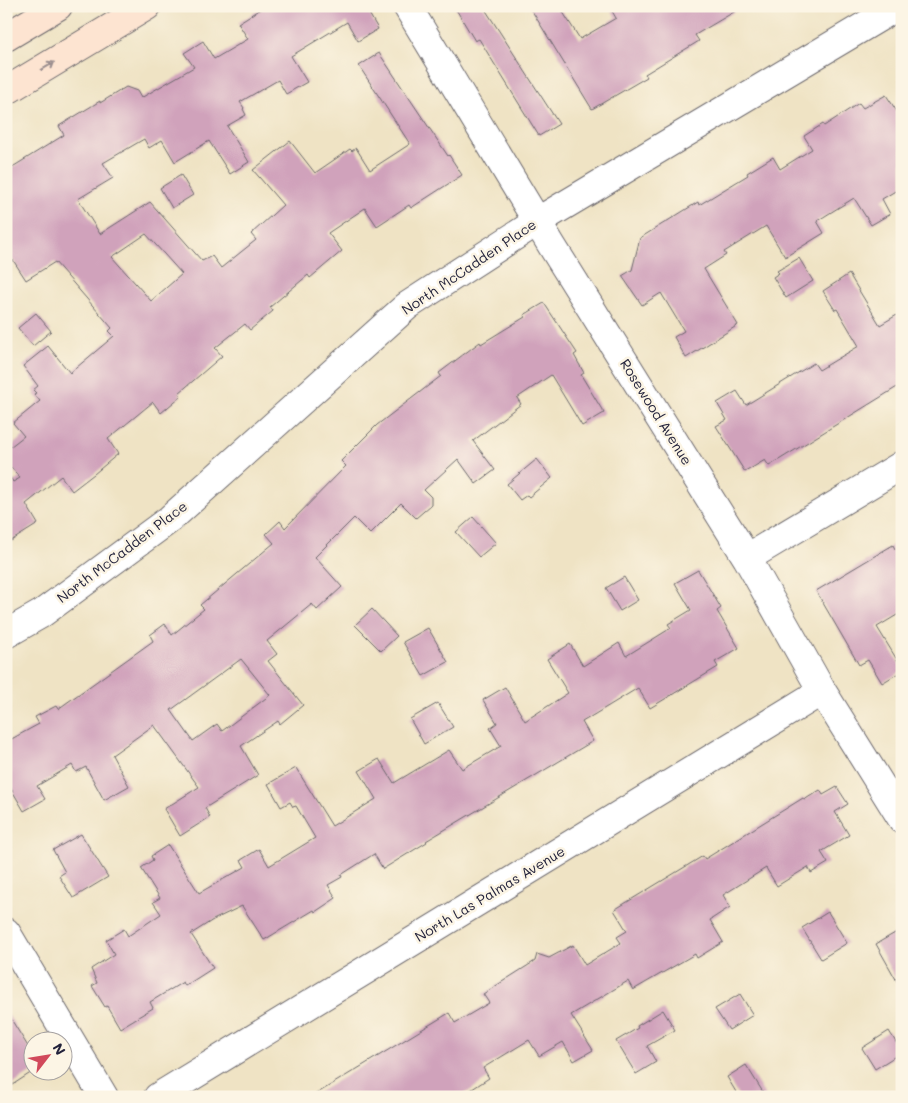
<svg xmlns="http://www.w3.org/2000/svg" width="908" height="1103" viewBox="0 0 908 1103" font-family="Mali,sans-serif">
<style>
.building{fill:#d0a2bb;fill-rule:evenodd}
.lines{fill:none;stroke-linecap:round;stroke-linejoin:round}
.street-casing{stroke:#6a666b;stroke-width:30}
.secondary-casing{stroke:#6a666b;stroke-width:30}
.street{stroke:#fff;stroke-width:28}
.secondary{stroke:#fde4d1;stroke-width:28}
.oneway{stroke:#9a8d8e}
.labels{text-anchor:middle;stroke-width:5;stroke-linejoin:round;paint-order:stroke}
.street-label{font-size:14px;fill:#22223b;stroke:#fcf5e5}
</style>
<rect width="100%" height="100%" fill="#fcf5e5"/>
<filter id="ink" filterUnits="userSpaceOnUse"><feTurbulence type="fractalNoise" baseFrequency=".02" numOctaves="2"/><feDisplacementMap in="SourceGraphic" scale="10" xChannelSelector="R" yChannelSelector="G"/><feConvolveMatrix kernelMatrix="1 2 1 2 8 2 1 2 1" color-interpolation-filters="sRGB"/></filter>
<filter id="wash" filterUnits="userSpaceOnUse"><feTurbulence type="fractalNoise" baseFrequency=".0096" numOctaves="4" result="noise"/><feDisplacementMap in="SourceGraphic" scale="20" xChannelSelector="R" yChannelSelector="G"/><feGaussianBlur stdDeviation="1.12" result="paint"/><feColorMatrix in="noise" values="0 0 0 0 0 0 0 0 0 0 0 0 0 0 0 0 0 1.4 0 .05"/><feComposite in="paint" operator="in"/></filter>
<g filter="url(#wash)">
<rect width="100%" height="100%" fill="#efe3c4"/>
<g id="blocks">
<path class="building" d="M265 6H374L367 10 378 29 358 41 347 22 291 56 307 82 286 94 278 80 240 102 244 108 243 109 246 115 227 126 249 162 230 174 209 141 175 162 162 140 149 148 144 139 103 163 113 178 78 199 100 234 150 202 202 261 212 256 221 268 256 240 251 234 283 205 253 170 290 141 315 173 350 149 352 151 356 148 370 170 410 144 359 66 379 53 448 156 449 155 462 175 411 208 409 205 377 226 365 208 328 233 342 251 310 278 308 275 270 307 273 311 250 330 245 324 215 348 222 356 179 393 181 396 161 413 153 402 108 439 118 454 94 474 72 491 61 476 26 504 38 524 6 544V471L13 482 20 478 6 461V450L24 436 13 423 40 401 34 394 36 393 33 390 38 386 23 366 48 346 70 373 114 336 109 331 112 328 55 262 26 280 13 260 6 264V171L64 135 59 126 100 101V103L126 87 137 91 141 98 194 67 184 53 203 41 214 59 248 39 238 23ZM146 234 182 274 151 301 112 257Z
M454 6H483L559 124 539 136 479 39 475 41Z
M529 6H559L580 39 616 18 609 6H744L695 35 699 41 645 74 647 77 592 109Z
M886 95 902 119V187L882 199 890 214 871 225 854 198 817 221 824 233 785 257 766 226 724 252 726 255 704 269 738 325 686 358 674 337 684 331 661 293 642 305 622 276 632 270 640 238 698 202 699 205 748 175 747 173 773 157 780 169 812 149 804 136 823 124 824 126 859 103 863 108Z
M181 175 193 195 172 208 160 188Z
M799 258 813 281 786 298 773 277 779 273 777 271Z
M849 274 880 325 902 312V384L769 466 765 460 745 472 716 426 727 420 717 403 737 391 746 405 814 363 819 370 859 346 837 309 835 310 823 291Z
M544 303 577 353 574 355 584 373 581 375 604 413 582 426 551 375 517 398 521 404 473 441 495 470 476 484 458 459 424 490 431 497V505L416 518 401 503 370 534 354 518 315 557 342 587 317 610 312 604 267 641 277 654 268 661 303 705 280 724 278 721 241 746 258 775 205 808 210 817 180 836 164 809 199 787 154 725 112 755 129 786 104 800 86 767 76 772 72 765 37 786 45 799 24 811 6 780V742L39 724 35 717 56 706 58 709 153 641 150 635 165 624 172 635 204 609 200 605 274 543 266 534 280 521 285 528 346 466 341 461 377 425 441 376 439 373 480 342 481 344 525 317 524 315ZM241 659 270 695 222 731 217 724 193 741 171 710Z
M36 313 51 331 33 346 18 328Z
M537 459 552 478 529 497 527 495 520 500 507 484Z
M473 517 496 543 479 557 456 532Z
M893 545 895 549 902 545V612L877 627 902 668V671L882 683 868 660 859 665 816 591Z
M698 570 721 608 717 611 739 648 715 662 718 667 650 708 638 688 582 722 593 741 426 841 427 842 383 869 374 854 341 875 342 877 328 885 336 898 315 912 314 910 264 940 242 906 213 920 191 934 213 968 185 986 183 982 150 1002 153 1008 120 1028 107 1006 105 1007 92 986 97 983 91 969 114 954 106 940 124 929 128 936 161 914 153 902 160 898 141 868 153 860 151 856 168 845 199 893 245 867 241 860 259 849 269 866 315 838 296 806 293 807 290 802 281 807 268 784 296 768 332 826 376 799 359 771 379 759 394 783 449 750 462 769 501 746 490 728 497 723 483 700 505 687 525 721 568 693 547 659 570 644 583 666 619 643 626 656 671 628 668 624 691 610 675 583Z
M624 577 638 600 620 611 606 588Z
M372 609 397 636 381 651 355 625Z
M428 628 448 662 423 676 403 642Z
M438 703 453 727 424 744 410 719Z
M837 787 848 804 835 812 849 835 821 852 828 863 811 873 808 867 777 886 766 868 723 895 730 907 710 920 723 942 697 958 695 954 633 990 628 981 571 1015 593 1050 574 1061 563 1042 539 1056 529 1040 483 1068 489 1078 460 1097H311L449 1013 455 1023 489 1003 483 994 535 961 537 954 549 958 573 945 585 965 621 943 617 937 627 931 614 910 703 856 705 859 803 798 804 800 820 790 823 795Z
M81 834 108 877 73 898 59 876 65 872 53 850Z
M828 912 847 943 821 959 802 928Z
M902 929V990L876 944Z
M740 994 753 1015 729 1030 715 1009Z
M663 1010 675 1030 647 1046 656 1062 636 1074 616 1041 638 1028 637 1026Z
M6 1011 32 1053V1072L6 1089Z
M889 1031 902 1052 875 1069 862 1048Z
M746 1065 766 1097H739L727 1077Z"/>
</g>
</g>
<g filter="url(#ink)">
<use href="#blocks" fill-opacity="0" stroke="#6a666b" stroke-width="1"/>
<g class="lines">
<defs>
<path id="street" d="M407 6 552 246 747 558 822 691 902 819
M747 558 902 465
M6 634 41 614 170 519 407 306 538 221 898 6
M6 932 104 1097
M158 1097 822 691"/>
<path id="secondary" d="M6 37 58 6
M6 91 147 6"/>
</defs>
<use href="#street" class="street-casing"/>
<use href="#secondary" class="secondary-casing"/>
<use href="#street" class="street"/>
<use href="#secondary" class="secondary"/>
</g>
<defs><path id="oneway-shaft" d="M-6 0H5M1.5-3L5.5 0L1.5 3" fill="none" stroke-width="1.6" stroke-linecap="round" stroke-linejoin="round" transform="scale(1.25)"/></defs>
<use class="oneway" href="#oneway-shaft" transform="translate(48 66) rotate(-31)"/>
</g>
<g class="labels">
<g class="street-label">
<text transform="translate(469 267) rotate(-34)" y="5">North McCadden Place</text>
<text transform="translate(656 412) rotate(58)" y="5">Rosewood Avenue</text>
<text transform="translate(122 552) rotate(-37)" y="5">North McCadden Place</text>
<text transform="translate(490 894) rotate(-31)" y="5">North Las Palmas Avenue</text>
</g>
</g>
<rect width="908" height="1103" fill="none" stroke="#fcf5e5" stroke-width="25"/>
<g transform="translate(48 1056) rotate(59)"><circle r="24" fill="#fcf5e5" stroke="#a5a1a1"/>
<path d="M0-4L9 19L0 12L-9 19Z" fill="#d1495b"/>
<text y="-8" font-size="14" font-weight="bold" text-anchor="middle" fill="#22223b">N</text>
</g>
</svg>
